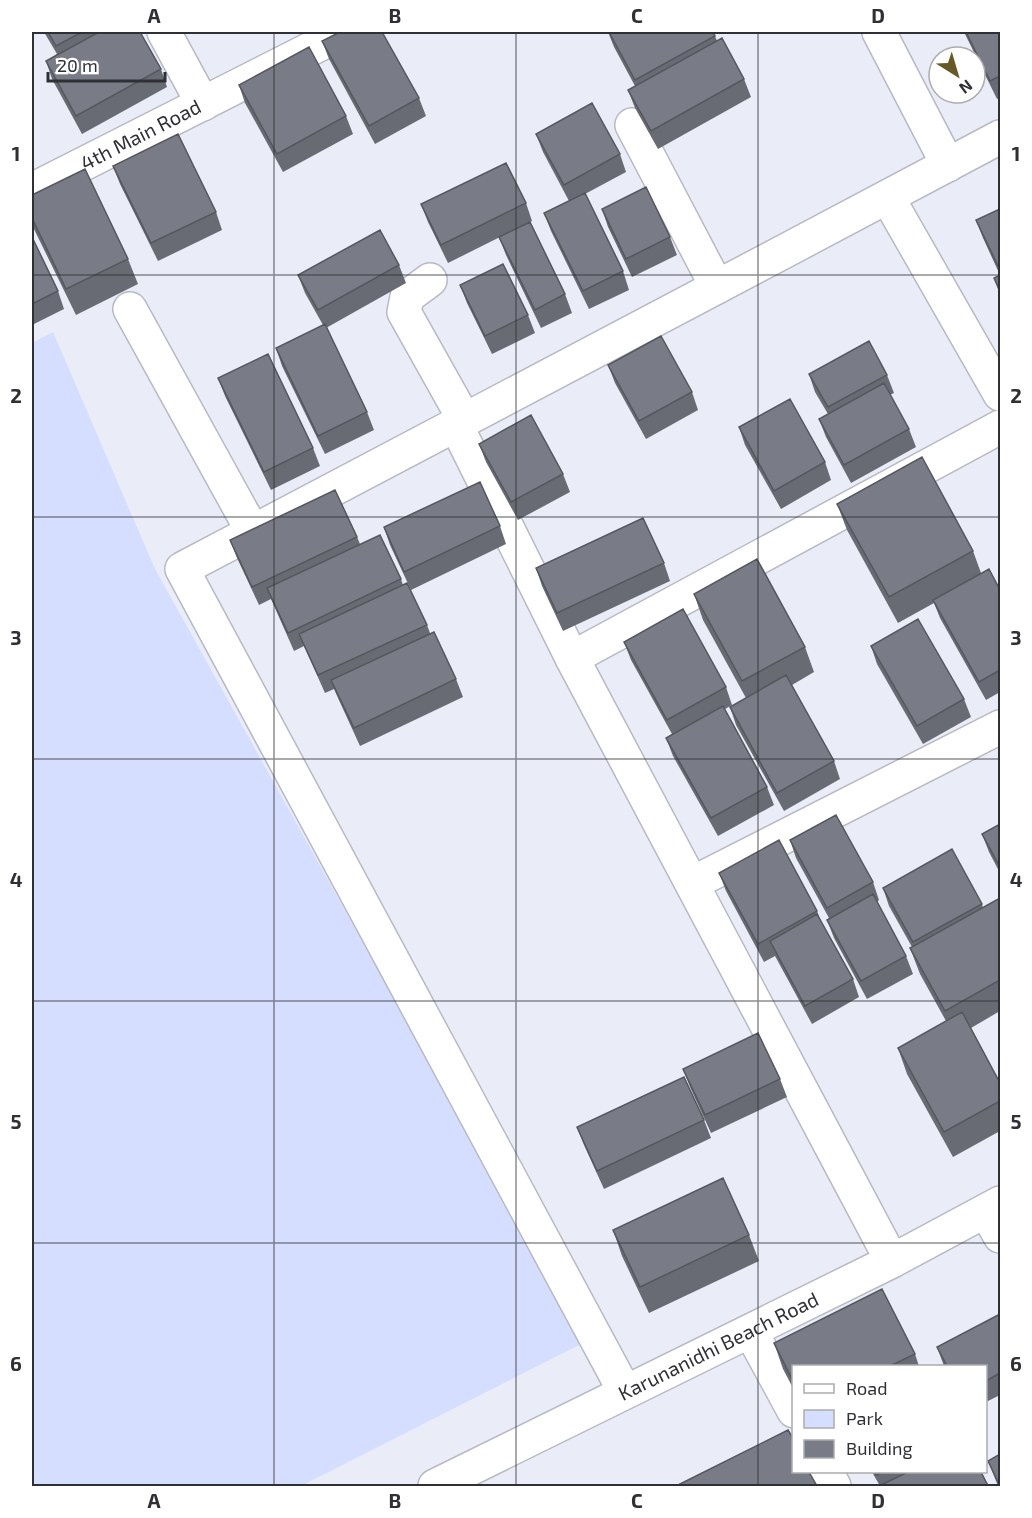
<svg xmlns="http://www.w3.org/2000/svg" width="1032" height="1518" viewBox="0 0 1032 1518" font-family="'Exo 2',sans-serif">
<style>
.green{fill:#d5defe}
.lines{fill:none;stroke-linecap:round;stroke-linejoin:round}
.minor-casing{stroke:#b7bac4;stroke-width:36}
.minor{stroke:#fff;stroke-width:33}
.wall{fill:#686b73}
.building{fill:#797c86;stroke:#55575e;stroke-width:1.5}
.grid{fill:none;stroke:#2f3035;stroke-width:1.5;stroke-opacity:0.55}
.labels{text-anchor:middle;stroke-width:6;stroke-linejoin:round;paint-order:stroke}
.street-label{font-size:20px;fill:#2f3035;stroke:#fff}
.neatline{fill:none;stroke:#2f3035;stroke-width:2}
.grid-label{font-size:20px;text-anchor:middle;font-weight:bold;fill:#2f3035}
</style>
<rect width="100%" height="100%" fill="#eaedf8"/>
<path class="green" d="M53 332 155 569 585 1342 301 1486H32V343Z"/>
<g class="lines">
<defs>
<g id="minor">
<path d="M164 32 203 104"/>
<path d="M879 32 948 165"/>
<path d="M632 125 717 287"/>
<path id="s1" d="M32 190 344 32"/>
<path d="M888 198 1000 394"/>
<path d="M430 280 407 297 404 312 464 419"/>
<path d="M130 309 253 532"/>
<path d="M455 423 572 658 892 1261"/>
<path d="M572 658 1000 427"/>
<path d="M693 883 1000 727"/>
<path d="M986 1211 1000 1236"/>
<path d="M751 1332 794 1411"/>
<path d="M625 1392 182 569C455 424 728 282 1000 137"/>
<path d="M826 1472 834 1486"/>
<path id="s2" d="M435 1486 892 1261 1000 1203"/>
</g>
</defs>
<use href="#minor" class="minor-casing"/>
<use href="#minor" class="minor"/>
</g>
<path class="wall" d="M44 32H140L161 69 167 87 82 134 52 79 46 61 57 54Z
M608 32 715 36 717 41 744 79 751 97 658 149 635 108 628 90 635 86 614 47Z
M964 32H1000V98L997 99Z
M322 41 419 98 426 116 375 144 329 59Z
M239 85 346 116 353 134 283 172 245 103Z
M536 134 620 154 626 172 585 194 623 271 629 290 589 309 551 231 544 213 569 201 543 152Z
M113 166 216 212 222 230 158 261 120 184Z
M32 195 128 259 138 284 76 315 32 225Z
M526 203 532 221 448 263 428 222 421 204Z
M602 209 670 237 677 255 632 277 608 227Z
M1000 209V295L994 278 1000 275 983 238 976 220Z
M32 237 58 291 64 309 32 325Z
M499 237 565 294 572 313 541 328 506 255Z
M399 265 406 283 326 328 367 412 374 430 325 454 282 366 276 348 323 325 305 293 298 275Z
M460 285 528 315 535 333 492 354 467 303Z
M608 365 692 392 698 410 646 439 615 383Z
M809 374 887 375 894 393 890 395 909 429 916 447 851 483 826 437 819 419 828 414 815 392Z
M218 378 313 448 320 466 271 490 225 396Z
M739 427 825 462 831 480 781 509 745 445Z
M479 444 563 474 570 492 518 520 486 462Z
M837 504 973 551 981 573 1000 590V692L986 700 940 618 934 603 898 623 847 530Z
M500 526 506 544 411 590 390 545 384 527Z
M357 537 360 544 401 579 403 585 427 625 430 633 456 679 463 697 360 746 338 698 334 689 325 693 304 646 294 651 271 599 259 605 237 558 230 540Z
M664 563 670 581 563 631 542 586 536 568Z
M694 594 805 647 814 672 792 685 834 761 840 779 784 811 736 725 730 707 746 698 703 620Z
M624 642 726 687 732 705 725 709 767 787 774 805 718 836 673 756 666 738 672 734 631 660Z
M871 646 964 699 971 717 923 744 877 664Z
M1000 824V873L989 852 982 834Z
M790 840 873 882 879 900 877 902 906 956 913 974 867 999 834 938 827 920 829 918 796 858Z
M719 873 817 911 822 924 853 979 859 997 812 1024 775 956 764 962 726 891Z
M883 888 982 904 983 908 1000 898V1011L971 1028 1000 1083V1131L953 1157 907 1074 898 1048 946 1021 920 974 910 948 912 947 889 906Z
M683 1069 780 1079 787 1097 711 1133 690 1087Z
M704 1120 711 1138 604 1189 584 1145 577 1127Z
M613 1230 749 1235 759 1261 649 1313 622 1256Z
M1000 1314V1395L986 1402V1366H944L937 1347Z
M774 1343 915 1354 919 1366H794V1390L783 1369Z
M988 1461 1000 1486H998Z
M872 1472H981L989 1486H880Z"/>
<path class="building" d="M48 32H82L56 46Z
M99 32H140L161 69 76 116 46 61Z
M340 32H382L419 98 369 126 322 41Z
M609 32H713L715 36 635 80Z
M966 32H1000V76L990 81Z
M722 38 744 79 651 131 628 90Z
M309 47 346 116 277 154 239 85Z
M592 103 620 154 564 185 536 134Z
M178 134 216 212 151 243 113 166Z
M506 163 526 203 441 245 421 204Z
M85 169 128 259 66 289 32 218V195Z
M646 187 670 237 626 259 602 209Z
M585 193 623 271 583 291 544 213Z
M1000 209V265L998 266 976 220Z
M530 222 565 294 535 310 499 237Z
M380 230 399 265 318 310 298 275Z
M32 237 58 291 32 304Z
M503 264 528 315 485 336 460 285Z
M1000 275V291L994 278Z
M325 324 367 412 318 436 276 348Z
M661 336 692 392 639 421 608 365Z
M869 341 887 375 828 407 809 374Z
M268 354 313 448 264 472 218 378Z
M884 383 909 429 844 465 819 419Z
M790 399 825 462 774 491 739 427Z
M531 415 563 474 511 502 479 444Z
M922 457 973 551 889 597 837 504Z
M480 482 500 526 404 572 384 527Z
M335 490 357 537 252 587 230 540Z
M643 518 664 563 557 613 536 568Z
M380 535 401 579 288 633 267 588Z
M757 559 805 647 742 681 694 594Z
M989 569 1000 590V670L979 682 933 600Z
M407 583 427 625 318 675 299 634Z
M683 609 726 687 667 720 624 642Z
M918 619 964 699 917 726 871 646Z
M434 632 456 679 354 728 331 680Z
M786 675 834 761 777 793 730 707Z
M723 706 767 787 711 818 666 738Z
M836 815 873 882 827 908 790 840Z
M1000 824V867L982 834Z
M779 840 817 911 758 944 719 873Z
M952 849 982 904 913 942 883 888Z
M873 894 906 956 861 981 827 920Z
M1000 898V980L945 1011 910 948Z
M817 914 853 979 805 1006 770 941Z
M962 1012 1000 1083V1101L944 1132 898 1048Z
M758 1033 780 1079 705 1115 683 1069Z
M684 1077 704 1120 597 1171 577 1127Z
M723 1178 749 1235 640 1287 613 1230Z
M882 1289 915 1354 890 1366H794V1383L774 1343Z
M1000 1314V1373L986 1381V1366H947L937 1347Z
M788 1430 794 1440V1472H809L817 1486H676Z
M1000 1454V1486L988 1461Z
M875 1472H883L876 1475Z
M908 1472H981L988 1486H882L881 1485Z"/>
<path class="grid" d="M274 32V1486M516 32V1486M758 32V1486M32 275H1000M32 517H1000M32 759H1000M32 1001H1000M32 1243H1000"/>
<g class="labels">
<g class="street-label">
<text dy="7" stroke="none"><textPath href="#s1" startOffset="122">4th Main Road</textPath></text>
<text dy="7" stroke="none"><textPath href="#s2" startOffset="316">Karunanidhi Beach Road</textPath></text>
</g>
</g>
<rect width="1032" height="1518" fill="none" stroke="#ffffff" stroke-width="66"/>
<rect x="792" y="1365" width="195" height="108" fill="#ffffff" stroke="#acacae" stroke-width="1.5"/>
<rect x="804" y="1384" width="30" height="9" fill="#ffffff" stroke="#acacae" stroke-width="1.5"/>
<text x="846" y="1395" font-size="18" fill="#2f3035">Road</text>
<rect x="804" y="1410" width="30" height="18" fill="#d5defe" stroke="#acacae" stroke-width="1.5"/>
<text x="846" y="1425" font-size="18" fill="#2f3035">Park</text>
<rect x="804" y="1440" width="30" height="18" fill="#797c86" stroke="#acacae" stroke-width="1.5"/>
<text x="846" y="1455" font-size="18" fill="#2f3035">Building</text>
<g transform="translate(957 75) rotate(143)"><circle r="28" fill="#ffffff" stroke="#acacae" stroke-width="1.5"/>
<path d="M0-4.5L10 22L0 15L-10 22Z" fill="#675926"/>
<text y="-9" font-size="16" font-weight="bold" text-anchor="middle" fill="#2f3035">N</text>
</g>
<path d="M48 72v9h117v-9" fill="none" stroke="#2f3035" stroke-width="3"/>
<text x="57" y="72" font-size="18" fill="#2f3035" stroke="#ffffff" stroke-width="4.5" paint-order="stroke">20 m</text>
<rect x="33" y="33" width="966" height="1452" class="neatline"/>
<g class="grid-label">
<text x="154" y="23">A</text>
<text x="395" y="23">B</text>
<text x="637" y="23">C</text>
<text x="878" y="23">D</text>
<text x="16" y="161">1</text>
<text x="1016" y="161">1</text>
<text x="16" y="403">2</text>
<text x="1016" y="403">2</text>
<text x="16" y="645">3</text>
<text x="1016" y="645">3</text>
<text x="16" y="887">4</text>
<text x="1016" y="887">4</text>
<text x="16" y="1129">5</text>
<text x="1016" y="1129">5</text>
<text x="16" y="1371">6</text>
<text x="1016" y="1371">6</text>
<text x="154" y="1508">A</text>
<text x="395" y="1508">B</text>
<text x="637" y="1508">C</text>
<text x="878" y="1508">D</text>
</g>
</svg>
